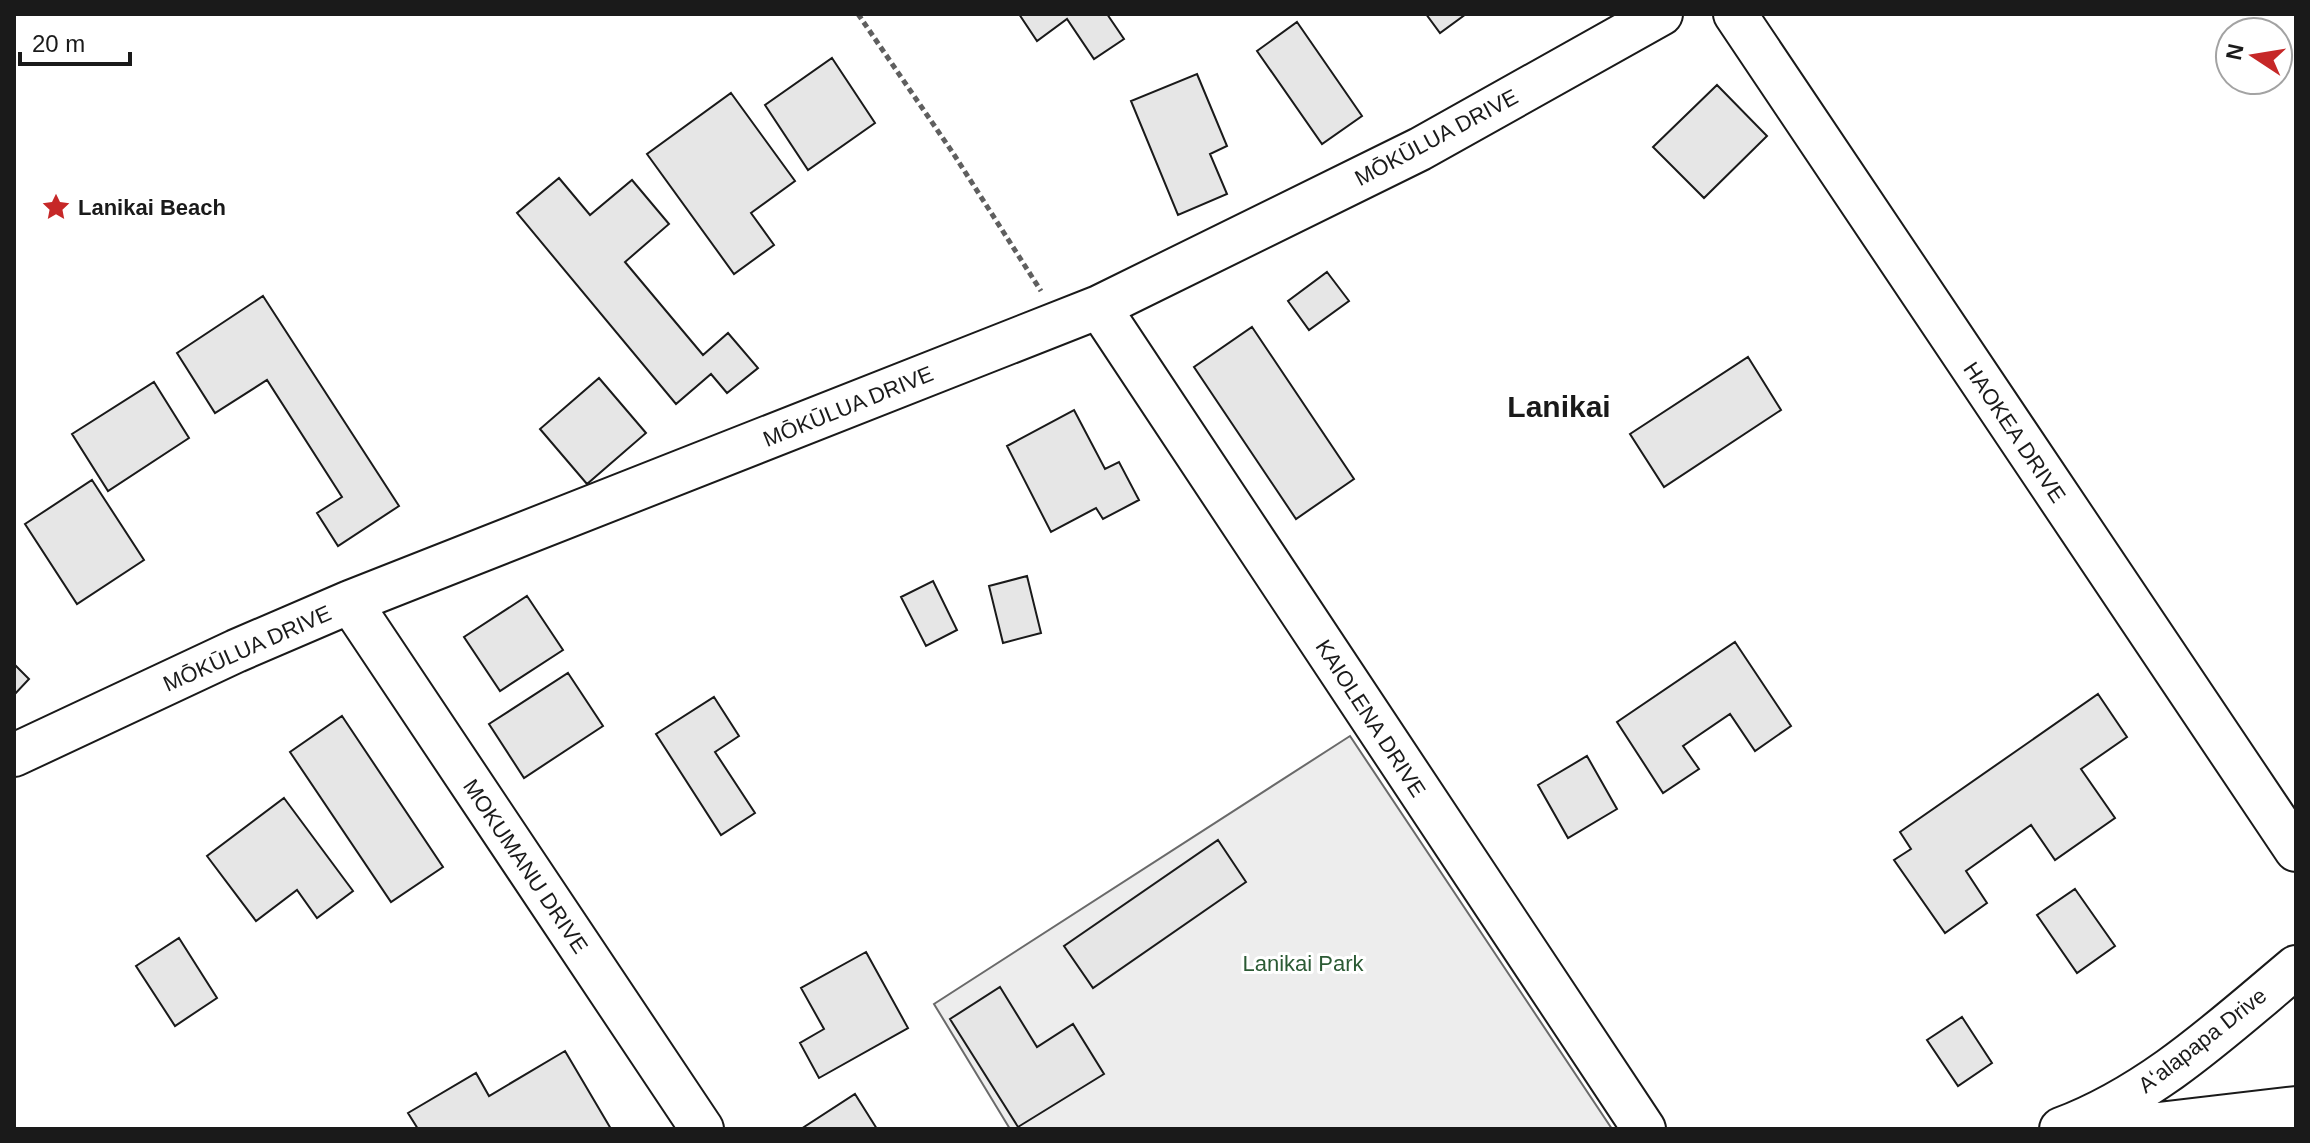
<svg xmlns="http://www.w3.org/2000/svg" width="2310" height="1143" viewBox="0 0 2310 1143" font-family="Helvetica,sans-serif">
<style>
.built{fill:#ededed;stroke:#6a6a6a;stroke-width:2}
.building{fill:#e6e6e6;stroke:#1a1a1a;stroke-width:2}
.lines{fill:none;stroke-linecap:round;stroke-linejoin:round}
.minor-casing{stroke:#1a1a1a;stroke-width:46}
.path{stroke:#5f5f5f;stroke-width:5;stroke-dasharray:6 4;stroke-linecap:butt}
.minor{stroke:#fff;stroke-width:42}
.labels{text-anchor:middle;stroke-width:6;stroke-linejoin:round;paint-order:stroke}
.street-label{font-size:22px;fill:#1a1a1a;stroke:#fff}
.poi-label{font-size:22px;font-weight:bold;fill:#1a1a1a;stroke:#fff;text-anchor:start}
.park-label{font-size:22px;fill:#2b5a34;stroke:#fff}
.district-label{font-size:30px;font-weight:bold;fill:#1a1a1a;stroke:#fff}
</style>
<rect width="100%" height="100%" fill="#fff"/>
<path class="built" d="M1350 736 1612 1129H1010L934 1004Z"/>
<path class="building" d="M1019 14H1107L1124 39 1094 59 1067 19 1037 41Z
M1426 14H1466L1440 33Z
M1297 22 1362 116 1322 144 1257 51Z
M832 58 875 123 808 170 765 105Z
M1197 74 1227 146 1210 154 1227 194 1178 215 1131 101Z
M1717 85 1767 136 1704 198 1653 147Z
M731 93 795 181 751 213 774 245 734 274 647 154Z
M559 178 590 215 632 180 669 224 625 262 703 355 728 333 758 368 727 393 711 374 676 404 517 213Z
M1327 272 1349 301 1309 330 1288 301Z
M263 296 399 506 338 546 317 513 342 497 267 380 215 413 177 353Z
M1252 327 1354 479 1296 519 1194 367Z
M1748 357 1781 410 1664 487 1630 434Z
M599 378 646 433 587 484 540 429Z
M154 382 189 438 108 491 72 434Z
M1074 410 1105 469 1119 462 1139 500 1103 519 1096 508 1051 532 1007 446Z
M92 480 144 560 77 604 25 524Z
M1027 576 1041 633 1003 643 989 586Z
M933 581 957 630 926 646 901 597Z
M527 596 563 650 500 691 464 637Z
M1735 642 1791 726 1755 751 1730 714 1683 746 1699 769 1663 793 1617 722Z
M14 664 29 679 14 695Z
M568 673 603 726 524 778 489 724Z
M2098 694 2127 737 2081 769 2115 818 2055 860 2031 825 1966 871 1987 903 1945 933 1894 860 1911 849 1900 832Z
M714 697 739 736 715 752 755 813 721 835 656 734Z
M342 716 443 867 391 902 290 752Z
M1587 756 1617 809 1568 838 1538 785Z
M284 798 353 891 317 918 297 890 256 921 207 856Z
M1218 840 1246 882 1093 988 1064 946Z
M2075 889 2115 946 2077 973 2037 915Z
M179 938 217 998 175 1026 136 966Z
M866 952 908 1028 819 1078 800 1043 824 1029 801 988Z
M1000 987 1037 1047 1073 1024 1104 1074 1018 1127 950 1019Z
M1962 1017 1992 1063 1958 1086 1927 1040Z
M565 1051 611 1129H418L408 1113 476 1073 489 1096Z
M855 1094 877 1129H801Z"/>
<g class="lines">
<defs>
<path id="minor" d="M1735 14 2296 850
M1099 307 1644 1129
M350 602 702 1129
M14 755 236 651 350 602 1099 307 1420 149 1661 14
M2096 1116 2127 1124 2150 1125 2296 1108
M2061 1129C2152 1095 2223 1028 2296 967"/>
</defs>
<use href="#minor" class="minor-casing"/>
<path class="path" d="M858 14 953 153 1041 291"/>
<use href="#minor" class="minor"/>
</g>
<defs>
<symbol id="sight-bare" viewBox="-9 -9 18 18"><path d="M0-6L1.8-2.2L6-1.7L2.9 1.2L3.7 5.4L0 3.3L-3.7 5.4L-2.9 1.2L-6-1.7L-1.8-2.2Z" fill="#c62828" stroke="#fff" stroke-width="2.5" paint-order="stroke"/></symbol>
</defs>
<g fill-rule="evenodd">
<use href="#sight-bare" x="36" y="187" width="40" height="40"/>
</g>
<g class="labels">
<g class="street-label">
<text transform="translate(1436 137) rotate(-28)" y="8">MŌKŪLUA DRIVE</text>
<text transform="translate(848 406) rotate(-22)" y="8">MŌKŪLUA DRIVE</text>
<text transform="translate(2015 432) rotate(56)" y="8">HAOKEA DRIVE</text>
<text transform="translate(247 648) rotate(-24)" y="8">MŌKŪLUA DRIVE</text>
<text transform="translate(1371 718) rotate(57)" y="8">KAIOLENA DRIVE</text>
<text transform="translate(526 866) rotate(56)" y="8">MOKUMANU DRIVE</text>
<text transform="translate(2202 1040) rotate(-38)" y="8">Aʻalapapa Drive</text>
</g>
<g class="poi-label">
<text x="78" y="215">Lanikai Beach</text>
</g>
<g class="park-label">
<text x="1303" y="971">Lanikai Park</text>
</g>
<g class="district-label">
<text x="1559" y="417">Lanikai</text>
</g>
</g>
<rect width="2310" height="1143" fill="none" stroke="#1a1a1a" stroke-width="32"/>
<g transform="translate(2254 56) rotate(282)"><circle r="38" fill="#ffffff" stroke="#a3a3a3" stroke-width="2"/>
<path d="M0-6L14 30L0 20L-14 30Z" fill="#c62828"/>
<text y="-12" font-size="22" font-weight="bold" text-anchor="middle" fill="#1a1a1a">N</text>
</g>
<path d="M20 52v12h110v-12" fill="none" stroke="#1a1a1a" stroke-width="4"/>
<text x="32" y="52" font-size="24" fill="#1a1a1a" stroke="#ffffff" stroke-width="6" paint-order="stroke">20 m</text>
</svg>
